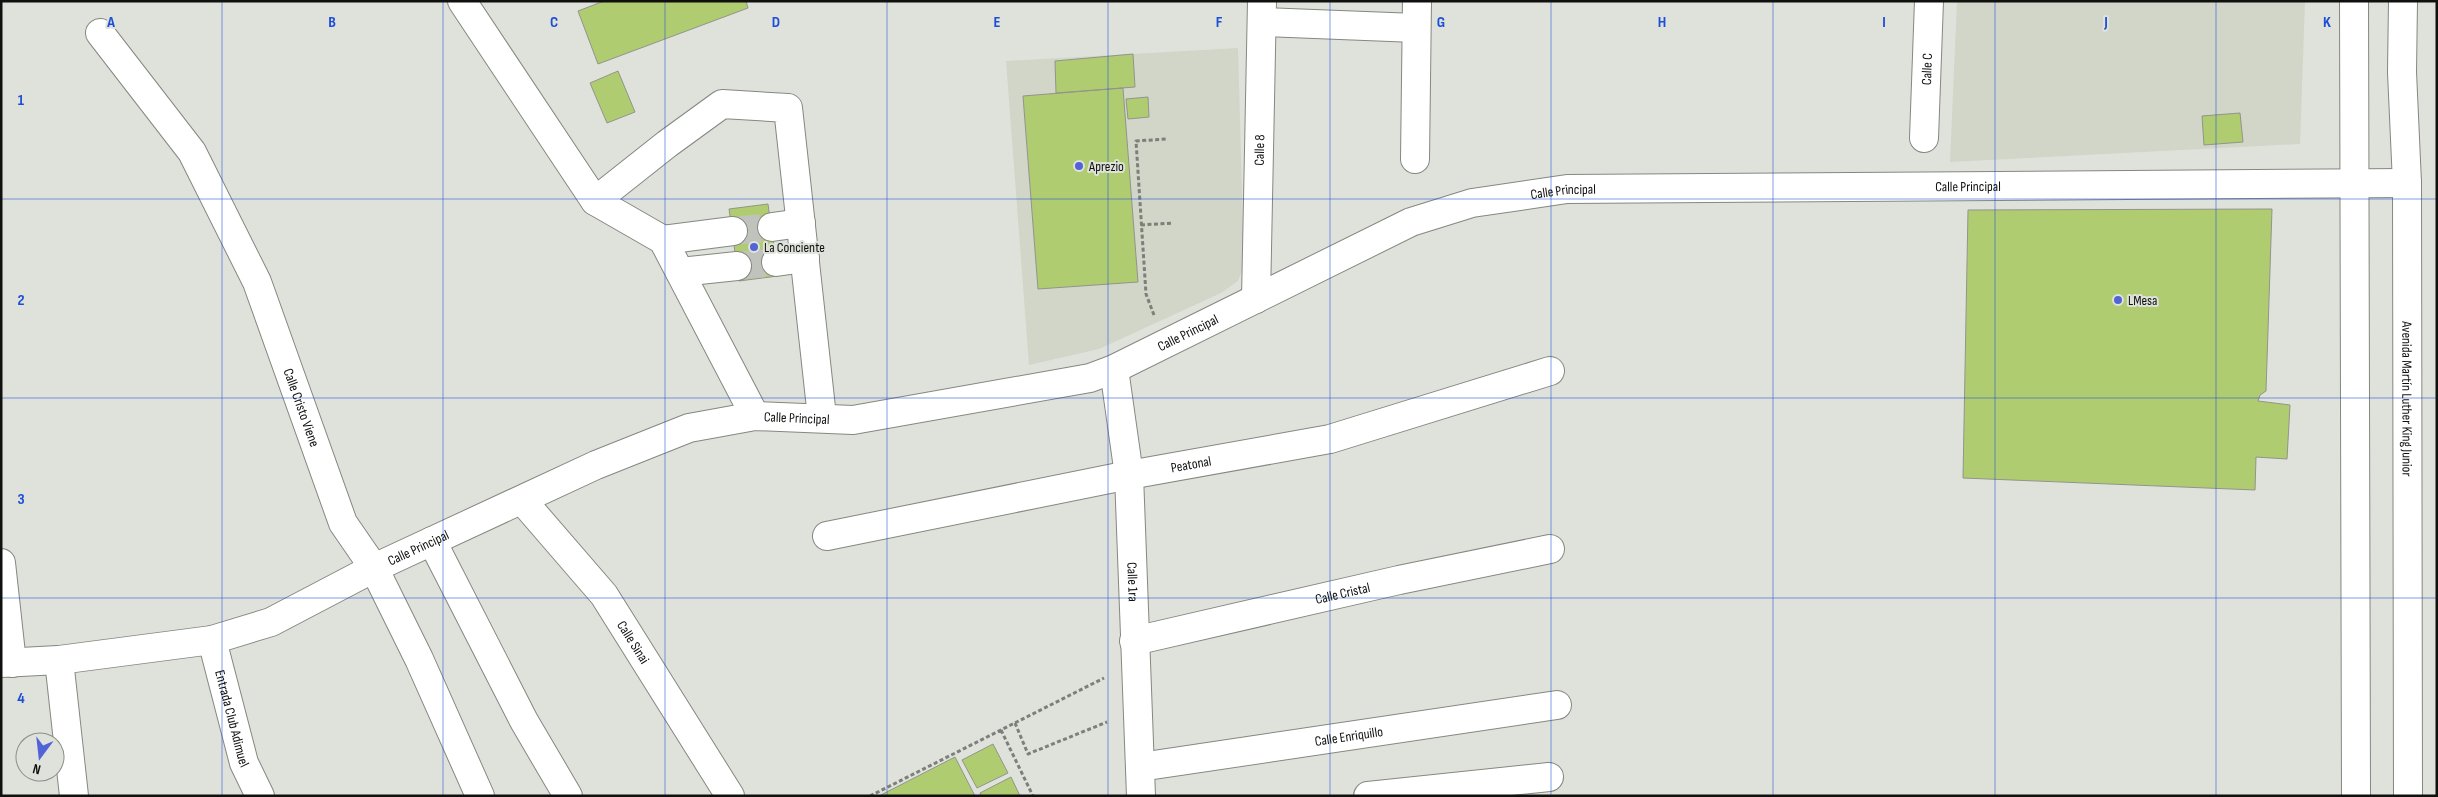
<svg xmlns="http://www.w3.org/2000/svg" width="2438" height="797" viewBox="0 0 2438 797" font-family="'Sofia Sans Condensed',sans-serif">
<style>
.built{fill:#d1d6c8}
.building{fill:#b0cc71;stroke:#92948d}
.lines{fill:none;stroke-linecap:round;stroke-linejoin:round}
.minor-tunnel{stroke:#c0c3bc;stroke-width:28;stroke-dasharray:28 14;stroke-linecap:butt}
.minor-casing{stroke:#858881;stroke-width:30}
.major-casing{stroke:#858881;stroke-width:30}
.path{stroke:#7d7f7a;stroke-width:3;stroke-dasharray:4 2.5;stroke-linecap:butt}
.minor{stroke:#fff;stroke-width:28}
.major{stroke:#fff;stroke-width:28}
.grid{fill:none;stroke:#1d4ed8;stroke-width:1;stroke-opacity:0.55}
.poi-dot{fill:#5262d8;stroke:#dfe2db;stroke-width:2}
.labels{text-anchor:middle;stroke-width:4;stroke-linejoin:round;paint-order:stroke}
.street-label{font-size:14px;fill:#10110f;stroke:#dfe2db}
.poi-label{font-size:14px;fill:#10110f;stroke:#dfe2db;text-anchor:start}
.grid-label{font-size:16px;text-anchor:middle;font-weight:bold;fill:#1d4ed8;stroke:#dfe2db;stroke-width:4;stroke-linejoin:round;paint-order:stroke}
</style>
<rect width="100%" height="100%" fill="#dfe2db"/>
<path class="built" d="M1957 1H2305L2300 144 1950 162Z
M1238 48 1244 265 1238 281 1221 293 1099 349 1029 365 1006 61Z"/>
<path class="building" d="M604 1H746L748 8 598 64 578 11Z
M1133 54 1135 87 1056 93 1055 61Z
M618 71 635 112 607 123 590 83Z
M1123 88 1138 282 1038 289 1023 96Z
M1148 97 1149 117 1128 119 1126 99Z
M2240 113 2243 142 2204 145 2202 116Z
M768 204 778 276 739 281 729 209Z
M2272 209 2266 391 2260 395 2258 401 2290 405 2287 459 2256 457 2255 490 1963 478 1968 210Z
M993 744 1008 773 977 788 962 760Z
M955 757 975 796H879Z
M1011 777 1020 796H981L980 793Z"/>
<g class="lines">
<path class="minor-tunnel" d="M733 231 772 227
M737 266 776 262"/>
<defs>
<g id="minor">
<path d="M462 1 595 201 663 240 755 416"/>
<path d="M1262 22 1416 28"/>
<path id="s1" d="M100 33 192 152 257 282 343 523 374 568 419 659 480 796"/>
<path id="s2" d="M1924 138 1929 1"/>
<path d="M1415 159 1417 1"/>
<path d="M595 201 667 144 722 104 788 108 822 417"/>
<path d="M772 227 801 223"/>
<path d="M663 240 733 231"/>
<path d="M776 262 805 258"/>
<path d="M680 272 737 266"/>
<path id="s3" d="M1256 299 1262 1"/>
<path id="s4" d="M1114 369 1129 475 1141 796"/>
<path id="s5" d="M522 500 604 595 730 796"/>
<path id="s6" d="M827 536 1129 475 1330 439 1550 371"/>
<path d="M432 541 524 721 568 796"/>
<path d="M1 563 12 663"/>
<path id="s7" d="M212 640 244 763 260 796"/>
<path id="s8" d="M1134 641 1399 580 1550 549"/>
<path d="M59 660 74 796"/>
<path id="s9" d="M1 663 59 660 212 640 271 622 374 568 596 465 689 428 755 416 853 420 1090 378 1114 369 1411 222 1472 203 1567 189 2407 183"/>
<path id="s10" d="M1140 767 1557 705"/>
<path d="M1368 796 1549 777"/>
</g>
<g id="major">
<path d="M2354 1 2356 796"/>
<path id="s11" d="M2403 1 2402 72 2407 183 2408 796"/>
</g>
</defs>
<use href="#minor" class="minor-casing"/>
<use href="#major" class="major-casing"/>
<path class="path" d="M1141 225 1173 223
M1154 315 1146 294 1136 141 1166 139
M1015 723 1028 754 1107 722
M1001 730 1033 796
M870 796 1104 678"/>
<use href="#minor" class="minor"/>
<use href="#major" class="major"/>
</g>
<path class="grid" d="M222 1V796M443 1V796M665 1V796M887 1V796M1108 1V796M1330 1V796M1551 1V796M1773 1V796M1995 1V796M2216 1V796M1 199H2437M1 398H2437M1 598H2437"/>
<g class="poi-dot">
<circle cx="1079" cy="166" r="5"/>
<circle cx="754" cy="247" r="5"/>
<circle cx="2118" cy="300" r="5"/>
</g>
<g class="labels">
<g class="street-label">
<text dy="5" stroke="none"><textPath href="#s2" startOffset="69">Calle C</textPath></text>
<text dy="5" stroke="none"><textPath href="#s3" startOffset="149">Calle 8</textPath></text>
<text dy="5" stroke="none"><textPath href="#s9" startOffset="2059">Calle Principal</textPath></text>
<text dy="5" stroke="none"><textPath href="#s9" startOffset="1654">Calle Principal</textPath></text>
<text dy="5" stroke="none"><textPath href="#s9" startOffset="1249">Calle Principal</textPath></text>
<text dy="5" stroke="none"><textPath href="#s11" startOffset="398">Avenida Martín Luther King Junior</textPath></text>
<text dy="5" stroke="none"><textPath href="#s1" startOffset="429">Calle Cristo Viene</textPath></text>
<text dy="5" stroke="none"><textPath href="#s9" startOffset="844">Calle Principal</textPath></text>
<text dy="5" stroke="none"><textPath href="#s6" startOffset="371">Peatonal</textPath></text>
<text dy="5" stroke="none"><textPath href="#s9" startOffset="439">Calle Principal</textPath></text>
<text dy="5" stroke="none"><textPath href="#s4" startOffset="214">Calle 1ra</textPath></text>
<text dy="5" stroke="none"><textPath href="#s8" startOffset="214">Calle Cristal</textPath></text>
<text dy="5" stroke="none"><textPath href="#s5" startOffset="181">Calle Sinai</textPath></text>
<text dy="5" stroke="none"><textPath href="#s7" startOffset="81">Entrada Club Adimuel</textPath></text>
<text dy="5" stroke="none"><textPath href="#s10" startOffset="211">Calle Enriquillo</textPath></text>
</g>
<g class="poi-label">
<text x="1089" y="171">Aprezio</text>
<text x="764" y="252">La Conciente</text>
<text x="2128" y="305">LMesa</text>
</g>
</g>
<g class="grid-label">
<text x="111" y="27">A</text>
<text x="332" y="27">B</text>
<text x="554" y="27">C</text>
<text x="776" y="27">D</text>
<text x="997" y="27">E</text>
<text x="1219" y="27">F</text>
<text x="1441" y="27">G</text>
<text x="1662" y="27">H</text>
<text x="1884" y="27">I</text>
<text x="2106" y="27">J</text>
<text x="2327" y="27">K</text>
<text x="21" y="105">1</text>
<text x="21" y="305">2</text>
<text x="21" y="504">3</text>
<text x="21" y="703">4</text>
</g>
<rect width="2438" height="797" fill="none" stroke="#10110f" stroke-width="5"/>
<g transform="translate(40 757) rotate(195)"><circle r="24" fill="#dfe2db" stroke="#8c8e89"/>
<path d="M0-4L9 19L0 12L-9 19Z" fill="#5262d8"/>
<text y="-8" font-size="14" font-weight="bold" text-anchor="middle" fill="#10110f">N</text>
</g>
</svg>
